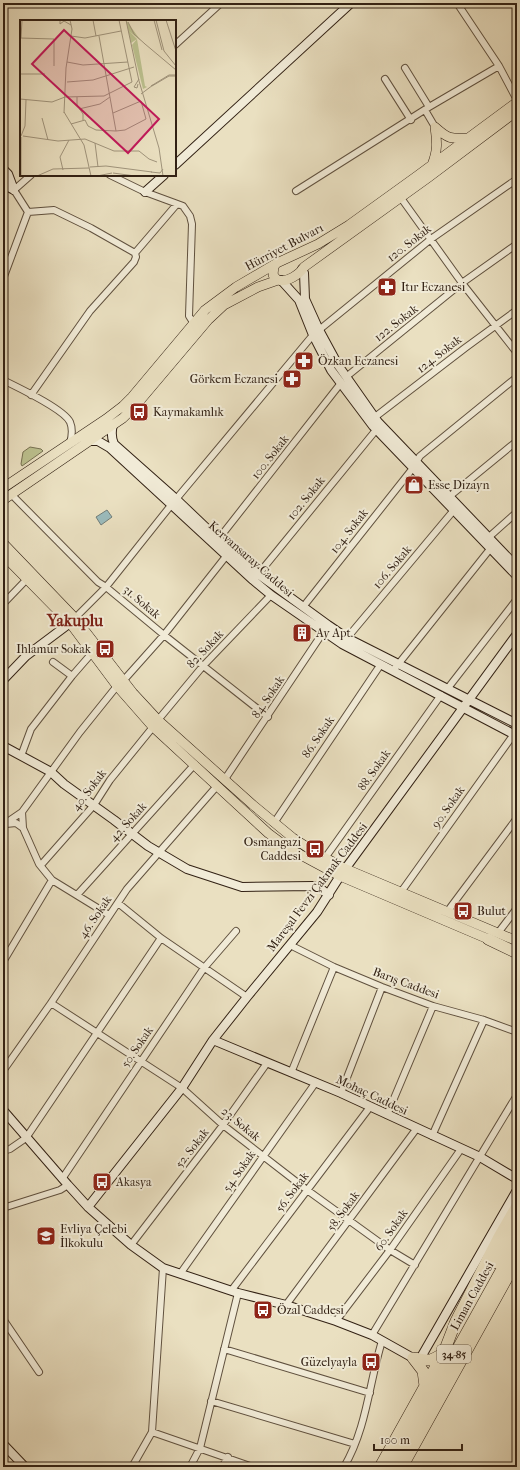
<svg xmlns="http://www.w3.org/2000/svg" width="520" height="1470" viewBox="0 0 520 1470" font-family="'IM FELL French Canon',serif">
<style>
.green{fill:#bcc18f;stroke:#777152}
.water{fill:#9bbbbc;stroke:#717d79}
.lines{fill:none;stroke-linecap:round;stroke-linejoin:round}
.street-casing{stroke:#60513f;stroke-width:8}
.secondary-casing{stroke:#322114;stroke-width:10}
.primary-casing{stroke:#322114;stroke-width:10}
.highway-casing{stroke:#322114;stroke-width:12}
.street{stroke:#f1ebd7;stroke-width:6}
.secondary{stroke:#f1ebd7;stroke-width:8}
.primary{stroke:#eae0c1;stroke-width:9}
.highway{stroke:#eae0c1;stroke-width:11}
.labels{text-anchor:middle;stroke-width:4;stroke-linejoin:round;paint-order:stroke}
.shield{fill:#f1ebd7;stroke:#6b5e4e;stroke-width:1}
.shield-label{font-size:11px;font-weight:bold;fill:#322114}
.street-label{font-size:12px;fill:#322114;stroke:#f1ebd7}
.poi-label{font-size:12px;fill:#322114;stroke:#f1ebd7;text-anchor:start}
.district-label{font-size:16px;font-weight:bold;fill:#7a1f14;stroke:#f1ebd7}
.inset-road{fill:none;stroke:#a0947c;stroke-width:1}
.view{fill:#c2185b;fill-opacity:0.15;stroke:#c2185b;stroke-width:2}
.inset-edge{fill:none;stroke:#322114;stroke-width:2}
</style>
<rect width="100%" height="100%" fill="#eae0c1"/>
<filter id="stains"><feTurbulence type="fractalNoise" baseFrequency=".005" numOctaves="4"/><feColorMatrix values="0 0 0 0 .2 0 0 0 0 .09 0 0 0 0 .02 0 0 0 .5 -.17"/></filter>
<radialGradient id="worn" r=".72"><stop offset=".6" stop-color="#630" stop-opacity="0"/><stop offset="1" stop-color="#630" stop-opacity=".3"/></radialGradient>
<path class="green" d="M30 447 41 449 43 451 22 466 21 464 23 452Z"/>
<path class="water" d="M107 510 112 517 101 525 96 517Z"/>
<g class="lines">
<defs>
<path id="street" d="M457 3 499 66 517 100
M175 45 221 3
M405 68 429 107
M385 79 411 120
M425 110 435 127
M110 175 145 192 183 206 190 216 192 224 189 316 194 324
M296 191 429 107 499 66
M401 198 462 283 517 353
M28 212 54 210 91 228 135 253 136 257 134 262 90 311 31 395
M28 212 14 190 31 175
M135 253 177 204
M3 279 28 212
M319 330 431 239 517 179
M346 377 462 283 517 244
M3 380C17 387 64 409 70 422 73 429 72 436 70 443
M375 417 465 348 517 310
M416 462 420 456 517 377
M11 494 98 582 106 587 164 635 268 717
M450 496 517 441
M489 537 517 512
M217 541 341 383
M256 577 376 430
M3 604 27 579
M303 607 413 468
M75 618 106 587 172 504 313 335
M347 638 454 510
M53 662 72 676
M396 667 490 549
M123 681 164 635 227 555
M448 688 517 599
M158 720 203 666 271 595
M21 756 31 729 72 676 92 653
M225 779 326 628
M274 823 381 664
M6 824 16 823 23 828
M3 825 22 812
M325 858 441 695
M41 865 94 805 110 780 153 727
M52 880 109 915
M401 892 514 734
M77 895 195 764
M118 903 161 938 247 997
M447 912 517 818
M498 933 517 908
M290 945 334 967 382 987 433 1006 484 1020 517 1032
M3 962 52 880 39 864 23 828 22 812 80 732 117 686
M51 1003 182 1088 223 1125 307 1190 390 1250 415 1265
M3 1071 51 1003 127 889 217 786
M291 1073 334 967
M341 1093 382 987
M387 1115 433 1006
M432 1136 484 1020
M3 1151 10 1149 26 1138 161 938
M62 1179 204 968 236 931
M3 1208 60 1190 68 1185
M131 1245 223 1125 267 1063
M180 1274 316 1082
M231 1291 370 1107
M286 1305 417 1128
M3 1319 39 1372
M336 1321 390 1250 461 1149
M372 1335 517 1095
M224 1349 370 1393
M211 1401 355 1444
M152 1432 253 1467
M132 1467 152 1432 163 1268
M190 1467 200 1448 238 1293
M222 1467 228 1457
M344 1467C367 1428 369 1383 382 1341"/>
<path id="secondary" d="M175 165 351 3
M3 169 8 174 14 190
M3 184 14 190
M145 192 164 175
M302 269 304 273 305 299 319 330 338 365 378 422 517 567
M281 280 299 300 313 335 331 370 373 426 517 576
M113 425C111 432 111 437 114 444L176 499 219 540 258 574 328 625 347 638 517 724
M88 441H98L110 448 253 580 271 595 342 644 517 736
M3 680 26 656 70 623
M3 746 51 772 64 784 114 820 148 846 187 869 242 887 313 886 321 889 329 895
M213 1040 341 1093 480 1157 517 1179
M3 1110 68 1185 88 1207 131 1245 163 1268 238 1293 286 1305 336 1321 372 1335 413 1358
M88 1207 182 1088 213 1040 247 997 317 912 340 876 517 634
M420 1359 517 1190
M3 1444 25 1467"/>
<path id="primary" d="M435 127C448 139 451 139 468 138
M432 165C438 150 437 142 435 127
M277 263 274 266 273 275C275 277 276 279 278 280 287 283 300 274 304 267L429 177 517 111
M3 488 106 419 123 406 132 397 205 310 236 287 277 263 318 244 349 225 417 176 517 102
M3 500 123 418 137 404 208 320 224 305 258 287 278 280
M3 543 75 618 133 693 158 720 253 805 293 838 316 853 346 869 517 941
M3 555 70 623 117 686 153 727 268 833 288 848 340 876 488 939"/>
<path id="highway" d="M488 939 517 953
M494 1263 517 1222
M413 1358C429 1360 428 1363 442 1354
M413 1358 423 1371 425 1386
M380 1467 444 1352 456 1321 499 1237 517 1206
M392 1467 517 1242
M402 1467 517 1260"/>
</defs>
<use href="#street" class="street-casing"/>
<use href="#secondary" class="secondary-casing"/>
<use href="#primary" class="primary-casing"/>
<use href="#highway" class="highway-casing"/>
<use href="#street" class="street"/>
<use href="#secondary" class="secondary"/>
<use href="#primary" class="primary"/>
<use href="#highway" class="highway"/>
</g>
<defs>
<symbol id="pharmacy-square" viewBox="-11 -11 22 22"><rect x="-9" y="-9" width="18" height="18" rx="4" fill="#8f2418" stroke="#f1ebd7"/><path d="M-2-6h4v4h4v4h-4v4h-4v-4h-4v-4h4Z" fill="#fff"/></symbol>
<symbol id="bus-square" viewBox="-11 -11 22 22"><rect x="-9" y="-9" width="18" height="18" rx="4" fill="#8f2418" stroke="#f1ebd7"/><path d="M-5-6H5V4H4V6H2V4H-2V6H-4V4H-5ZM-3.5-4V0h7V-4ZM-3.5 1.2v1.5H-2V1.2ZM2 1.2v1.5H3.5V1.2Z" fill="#fff"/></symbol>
<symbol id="shop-square" viewBox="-11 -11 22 22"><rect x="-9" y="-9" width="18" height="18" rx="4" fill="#8f2418" stroke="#f1ebd7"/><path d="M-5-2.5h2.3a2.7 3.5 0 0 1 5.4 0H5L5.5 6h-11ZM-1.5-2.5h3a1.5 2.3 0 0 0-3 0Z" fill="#fff"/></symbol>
<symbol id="building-square" viewBox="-11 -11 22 22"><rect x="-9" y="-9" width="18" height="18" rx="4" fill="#8f2418" stroke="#f1ebd7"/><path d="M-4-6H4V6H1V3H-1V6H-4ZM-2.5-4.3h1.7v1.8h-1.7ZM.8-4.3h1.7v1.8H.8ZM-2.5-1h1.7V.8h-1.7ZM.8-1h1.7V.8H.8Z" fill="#fff"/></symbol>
<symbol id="school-square" viewBox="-11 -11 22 22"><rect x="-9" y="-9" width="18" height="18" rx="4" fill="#8f2418" stroke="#f1ebd7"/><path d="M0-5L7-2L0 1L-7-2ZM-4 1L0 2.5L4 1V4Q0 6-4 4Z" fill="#fff"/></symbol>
</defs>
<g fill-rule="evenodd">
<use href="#pharmacy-square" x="376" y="276" width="22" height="22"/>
<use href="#pharmacy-square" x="293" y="350" width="22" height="22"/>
<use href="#pharmacy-square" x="281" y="368" width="22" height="22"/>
<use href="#bus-square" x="128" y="401" width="22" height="22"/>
<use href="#shop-square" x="403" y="474" width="22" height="22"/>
<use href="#building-square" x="291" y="622" width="22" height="22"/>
<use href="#bus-square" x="94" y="638" width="22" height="22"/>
<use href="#bus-square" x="304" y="838" width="22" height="22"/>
<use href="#bus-square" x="452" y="900" width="22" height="22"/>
<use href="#bus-square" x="91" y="1171" width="22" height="22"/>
<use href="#school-square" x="35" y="1225" width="22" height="22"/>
<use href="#bus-square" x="252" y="1299" width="22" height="22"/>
<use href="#bus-square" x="360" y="1351" width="22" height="22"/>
</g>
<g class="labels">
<rect class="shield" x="437" y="1345" width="34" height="18" rx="3"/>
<g class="shield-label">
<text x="454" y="1358">34-85</text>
</g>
<g class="street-label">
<text transform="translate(409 243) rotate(-38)" y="4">120. Sokak</text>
<text transform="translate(284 247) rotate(-28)" y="4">Hürriyet Bulvarı</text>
<text transform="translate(396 323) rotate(-38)" y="4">122. Sokak</text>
<text transform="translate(439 354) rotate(-38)" y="4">124. Sokak</text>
<text transform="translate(270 457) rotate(-52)" y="4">100. Sokak</text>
<text transform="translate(306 498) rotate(-51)" y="4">102. Sokak</text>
<text transform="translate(349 531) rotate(-52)" y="4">104. Sokak</text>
<text transform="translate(251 559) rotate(41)" y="4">Kervansaray Caddesi</text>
<text transform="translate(392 567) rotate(-50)" y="4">106. Sokak</text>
<text transform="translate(142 602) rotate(40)" y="4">31. Sokak</text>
<text transform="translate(205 649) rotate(-47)" y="4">82. Sokak</text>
<text transform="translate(268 697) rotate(-56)" y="4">84. Sokak</text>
<text transform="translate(318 737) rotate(-56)" y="4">86. Sokak</text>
<text transform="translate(374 770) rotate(-55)" y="4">88. Sokak</text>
<text transform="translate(89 790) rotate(-53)" y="4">40. Sokak</text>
<text transform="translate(448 807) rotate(-55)" y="4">90. Sokak</text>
<text transform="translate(128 822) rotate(-48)" y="4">42. Sokak</text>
<text transform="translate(317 887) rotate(-53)" y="4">Mareşal Fevzi Çakmak Caddesi</text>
<text transform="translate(95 917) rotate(-56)" y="4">46. Sokak</text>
<text transform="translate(406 983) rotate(20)" y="4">Barış Caddesi</text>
<text transform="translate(137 1047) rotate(-56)" y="4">50. Sokak</text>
<text transform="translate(372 1095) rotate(25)" y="4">Mohaç Caddesi</text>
<text transform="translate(241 1124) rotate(39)" y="4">23. Sokak</text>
<text transform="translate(192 1148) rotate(-52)" y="4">52. Sokak</text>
<text transform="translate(239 1171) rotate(-55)" y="4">54. Sokak</text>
<text transform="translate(292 1192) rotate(-53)" y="4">56. Sokak</text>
<text transform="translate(343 1211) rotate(-54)" y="4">58. Sokak</text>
<text transform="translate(391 1230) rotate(-55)" y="4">60. Sokak</text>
<text transform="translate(472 1296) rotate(-61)" y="4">Liman Caddesi</text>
</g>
<g class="poi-label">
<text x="401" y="291">Itır Eczanesi</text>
<text x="318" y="365">Özkan Eczanesi</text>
<text x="278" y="383" text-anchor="end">Görkem Eczanesi</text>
<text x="153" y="416">Kaymakamlık</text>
<text x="428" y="489">Esse Dizayn</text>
<text x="316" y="637">Ay Apt.</text>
<text x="91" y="653" text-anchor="end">Ihlamur Sokak</text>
<text x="301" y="846" text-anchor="end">Osmangazi<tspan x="301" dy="14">Caddesi</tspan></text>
<text x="477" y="915">Bulut</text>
<text x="116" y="1186">Akasya</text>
<text x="60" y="1233">Evliya Çelebi<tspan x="60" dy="14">İlkokulu</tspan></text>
<text x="277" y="1314">Özal Caddesi</text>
<text x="357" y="1366" text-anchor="end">Güzelyayla</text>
</g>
<g class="district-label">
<text x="75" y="626">Yakuplu</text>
</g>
</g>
<g transform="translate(20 20)">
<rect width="156" height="156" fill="#eae0c1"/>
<path d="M106 0 121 21 109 11 117 19 125 66 127 67 123 69 112 25 117 19 111 23Z" fill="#bcc18f"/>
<path class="inset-road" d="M40 0V4L44 1 51 5M73 0 76 16M99 0 112 62M106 0 119 61 139 128 143 156M134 0 142 30M136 0 144 31 156 46M146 0 156 31M108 2 114 14 125 24M51 16 65 18 101 11M79 16 96 111M0 18 34 19V46M1 18 2 0M125 24 156 50M47 42 63 45 108 42M0 54H25M47 62 73 60 114 47M118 64 117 68 114 67 119 59M131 66 149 55H156M132 66 149 56H156M121 74 133 65M57 77V85L63 94V100M0 79 32 82 45 77 84 76 112 62M121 81 126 99M59 89 80 84 90 77M44 92 64 125 71 156M44 93 46 48 52 9 50 0M93 93 121 81M22 98 28 120M65 100 68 106 76 110 96 111 105 110 126 99M51 104 65 100M1 116 5 106 6 80M3 116 38 121 65 119 94 131H119L129 139 137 142M75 123 78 147M70 147 86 146 132 152M43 150 40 137 49 120M131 152 140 153 143 149M93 153 115 156M1 156V117M17 156 33 149 69 148M77 156 92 153"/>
<path class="view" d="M44 10 139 99 108 133 12 44Z"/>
<rect width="156" height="156" class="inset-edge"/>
</g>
<rect width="520" height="1470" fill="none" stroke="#eae0c1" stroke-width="16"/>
<rect x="4" y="4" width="512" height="1462" fill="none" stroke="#322114" stroke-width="2"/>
<rect x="8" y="8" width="504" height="1454" fill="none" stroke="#322114"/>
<path d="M374 1444v6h88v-6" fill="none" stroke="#322114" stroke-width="2"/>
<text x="380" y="1444" font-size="12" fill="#322114" stroke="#f1ebd7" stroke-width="3" paint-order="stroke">100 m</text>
<rect width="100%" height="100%" filter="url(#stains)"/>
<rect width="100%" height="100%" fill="url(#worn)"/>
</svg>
